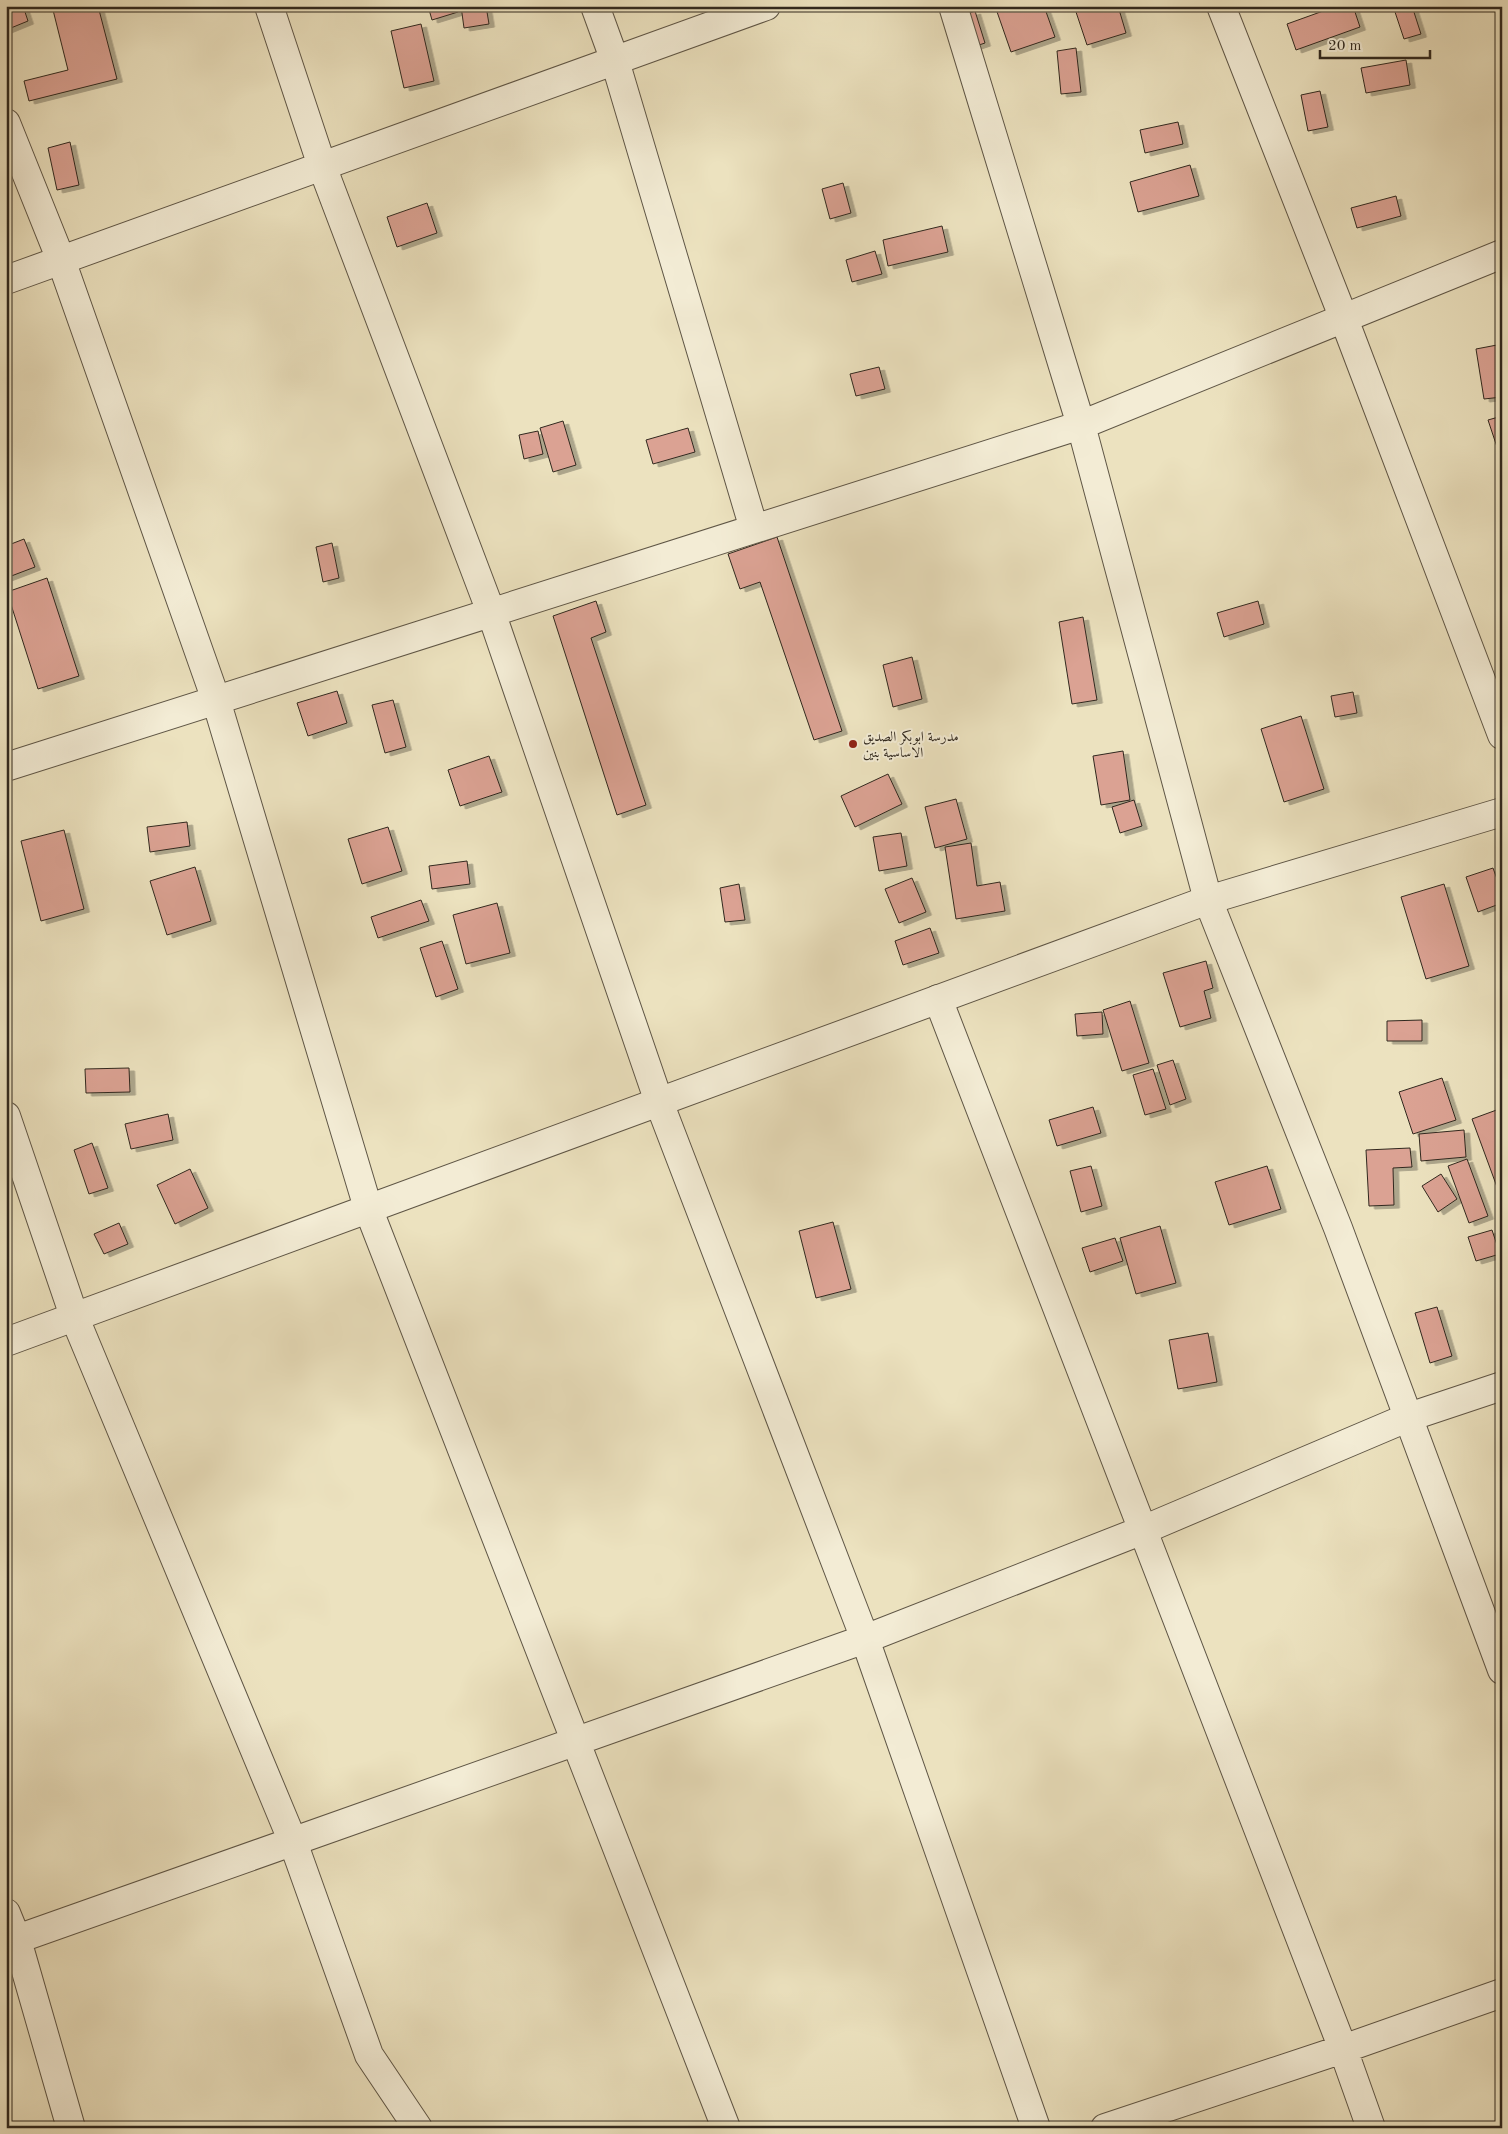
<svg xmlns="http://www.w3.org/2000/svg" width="1508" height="2134" viewBox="0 0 1508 2134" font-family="'Old Standard TT',Amiri,serif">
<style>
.building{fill:#dba293;stroke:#30281e;filter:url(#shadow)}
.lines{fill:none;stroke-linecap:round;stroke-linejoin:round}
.minor-casing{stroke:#5f5646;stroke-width:30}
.tertiary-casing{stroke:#5f5646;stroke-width:30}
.minor{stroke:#f3ecd5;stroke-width:28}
.tertiary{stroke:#f3ecd5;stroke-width:28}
.poi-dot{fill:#8f2418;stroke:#f3ecd5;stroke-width:2}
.labels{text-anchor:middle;stroke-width:4;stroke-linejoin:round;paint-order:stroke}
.poi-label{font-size:14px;fill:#30281e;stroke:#f3ecd5;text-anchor:start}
</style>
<defs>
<filter id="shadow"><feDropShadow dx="5.5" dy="3" stdDeviation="0" flood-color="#0004"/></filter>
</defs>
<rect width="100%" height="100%" fill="#ece2bf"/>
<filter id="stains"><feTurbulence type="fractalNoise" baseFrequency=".004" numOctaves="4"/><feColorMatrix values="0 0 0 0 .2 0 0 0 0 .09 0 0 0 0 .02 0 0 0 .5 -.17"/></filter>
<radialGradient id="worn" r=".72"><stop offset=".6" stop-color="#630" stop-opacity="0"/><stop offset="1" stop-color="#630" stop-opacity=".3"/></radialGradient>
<path class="building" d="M6 6H23L28 21 6 30Z
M52 6H98L117 79 29 101 24 81 68 70Z
M428 6H456L458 12 432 20Z
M461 6H486L489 24 464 28Z
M995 6H1044L1055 37 1011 52Z
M1074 6H1118L1126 33 1087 45Z
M1337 6H1353L1360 27 1296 50 1287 24Z
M1393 6H1412L1421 34 1404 39Z
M975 11 985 43 964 50 954 18Z
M421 24 434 81 404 88 391 31Z
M1076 48 1081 92 1061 94 1057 51Z
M1406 60 1410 85 1366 93 1361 68Z
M1320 91 1328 127 1308 131 1301 95Z
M1178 122 1183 144 1145 153 1140 130Z
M70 142 79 185 57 190 48 148Z
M1190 165 1199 196 1138 212 1130 182Z
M843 183 851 213 830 219 822 189Z
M1396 196 1401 216 1357 228 1351 208Z
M427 203 437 233 397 247 387 217Z
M942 226 948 252 888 266 883 240Z
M875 251 882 274 852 282 846 260Z
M1497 345 1502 377V397L1484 399 1476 349Z
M879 367 885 389 856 396 850 374Z
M1502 416V462L1488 420Z
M563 421 576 465 553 472 540 428Z
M688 428 695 452 653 464 646 440Z
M538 431 543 454 524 459 519 435Z
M777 537 842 731 814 740 760 582 740 589 728 554Z
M24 539 35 567 6 578V546Z
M332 543 339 578 323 582 316 547Z
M47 578 79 676 38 689 7 592Z
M596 601 606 632 591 638 646 805 617 815 553 616Z
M1258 601 1264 624 1224 637 1217 613Z
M1083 617 1097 700 1072 704 1059 622Z
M912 657 922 699 893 707 883 665Z
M337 691 347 723 308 736 297 703Z
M1353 692 1357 713 1335 717 1331 696Z
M393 700 406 747 385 753 372 705Z
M1301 716 1324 789 1284 802 1261 729Z
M1123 751 1130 800 1101 805 1093 756Z
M489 756 502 792 460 806 448 770Z
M888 774 902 804 855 827 841 796Z
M956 799 967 839 935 848 925 807Z
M1134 800 1142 826 1120 833 1112 807Z
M187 822 190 846 150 852 147 827Z
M388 827 402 871 362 884 348 839Z
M64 830 84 909 41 921 21 841Z
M901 833 907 866 879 871 873 837Z
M971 843 977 886 1000 882 1005 911 956 919 945 847Z
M467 861 470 884 432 889 429 866Z
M195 867 211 921 167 935 150 881Z
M1493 868 1502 893V903L1478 912 1466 877Z
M912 878 926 912 899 923 885 889Z
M739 884 745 920 725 922 720 888Z
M1444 884 1469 966 1426 979 1401 897Z
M421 900 429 921 378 938 371 917Z
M497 903 510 953 466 964 453 915Z
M930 928 939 953 903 965 895 941Z
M442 941 458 989 436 997 420 948Z
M1206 961 1213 988 1204 991 1211 1018 1180 1027 1163 973Z
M1130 1001 1149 1063 1122 1071 1103 1010Z
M1102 1012 1103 1034 1077 1036 1075 1014Z
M1422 1020V1041H1387V1021Z
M1173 1060 1186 1099 1170 1105 1157 1065Z
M129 1068 130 1092 86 1093 85 1069Z
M1153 1069 1166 1109 1145 1115 1133 1075Z
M1442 1078 1456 1120 1413 1134 1399 1092Z
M1093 1107 1101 1133 1057 1146 1049 1120Z
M1502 1108V1185L1497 1187 1472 1119Z
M168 1114 173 1140 131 1149 125 1124Z
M1464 1130 1466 1157 1421 1161 1419 1134Z
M92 1143 108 1188 89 1194 74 1150Z
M1410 1148 1412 1167 1393 1168 1394 1205 1369 1206 1366 1150Z
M1467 1159 1488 1216 1469 1223 1448 1166Z
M1091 1166 1102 1206 1081 1212 1070 1171Z
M1267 1166 1281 1209 1229 1225 1215 1182Z
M190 1169 208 1208 175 1224 157 1185Z
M1441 1174 1457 1199 1438 1212 1422 1186Z
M833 1222 851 1289 816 1298 799 1231Z
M119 1223 128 1244 104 1254 94 1234Z
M1160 1226 1176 1283 1136 1294 1120 1238Z
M1492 1230 1500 1254 1476 1261 1468 1237Z
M1115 1238 1123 1261 1090 1272 1082 1248Z
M1437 1307 1452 1356 1430 1363 1415 1313Z
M1208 1333 1217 1382 1178 1389 1169 1340Z"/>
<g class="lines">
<defs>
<path id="minor" d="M269 6 322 166 491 612 659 1102 865 1639 1036 2128
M595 6 615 61 754 529
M953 6 1081 425 1208 900 1502 812
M1221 6 1344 319 1502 735
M6 123 61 260 216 700 368 1208 726 2128
M6 280 766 6
M6 767 1081 425 1502 254
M938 999 1343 2049 1371 2128
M6 1116 74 1316 293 1842 369 2055 418 2128
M6 1913 17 1940 71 2128
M6 1943 865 1639 1143 1530 1409 1417 1502 1386
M1105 2128 1343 2049 1502 1993"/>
<path id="tertiary" d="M6 1342 1208 900 1338 1228 1502 1670"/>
</defs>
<use href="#minor" class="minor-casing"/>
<use href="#tertiary" class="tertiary-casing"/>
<use href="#minor" class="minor"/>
<use href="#tertiary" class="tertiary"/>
</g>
<circle class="poi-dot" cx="853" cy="744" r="5"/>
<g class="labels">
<g class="poi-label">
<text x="863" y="741">مدرسة ابوبكر الصديق<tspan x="863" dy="16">الاساسية بنين</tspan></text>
</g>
</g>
<rect width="1508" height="2134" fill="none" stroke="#ece2bf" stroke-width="25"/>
<rect x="8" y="8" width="1493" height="2119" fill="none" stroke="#30281e" stroke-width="2.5"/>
<rect x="12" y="12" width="1483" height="2109" fill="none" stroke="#30281e"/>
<path d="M1320 50v8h110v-8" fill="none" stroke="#30281e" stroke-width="2.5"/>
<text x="1328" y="50" font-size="15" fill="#30281e" stroke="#f3ecd5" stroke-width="4" paint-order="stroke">20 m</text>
<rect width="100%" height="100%" filter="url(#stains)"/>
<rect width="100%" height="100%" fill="url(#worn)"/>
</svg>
